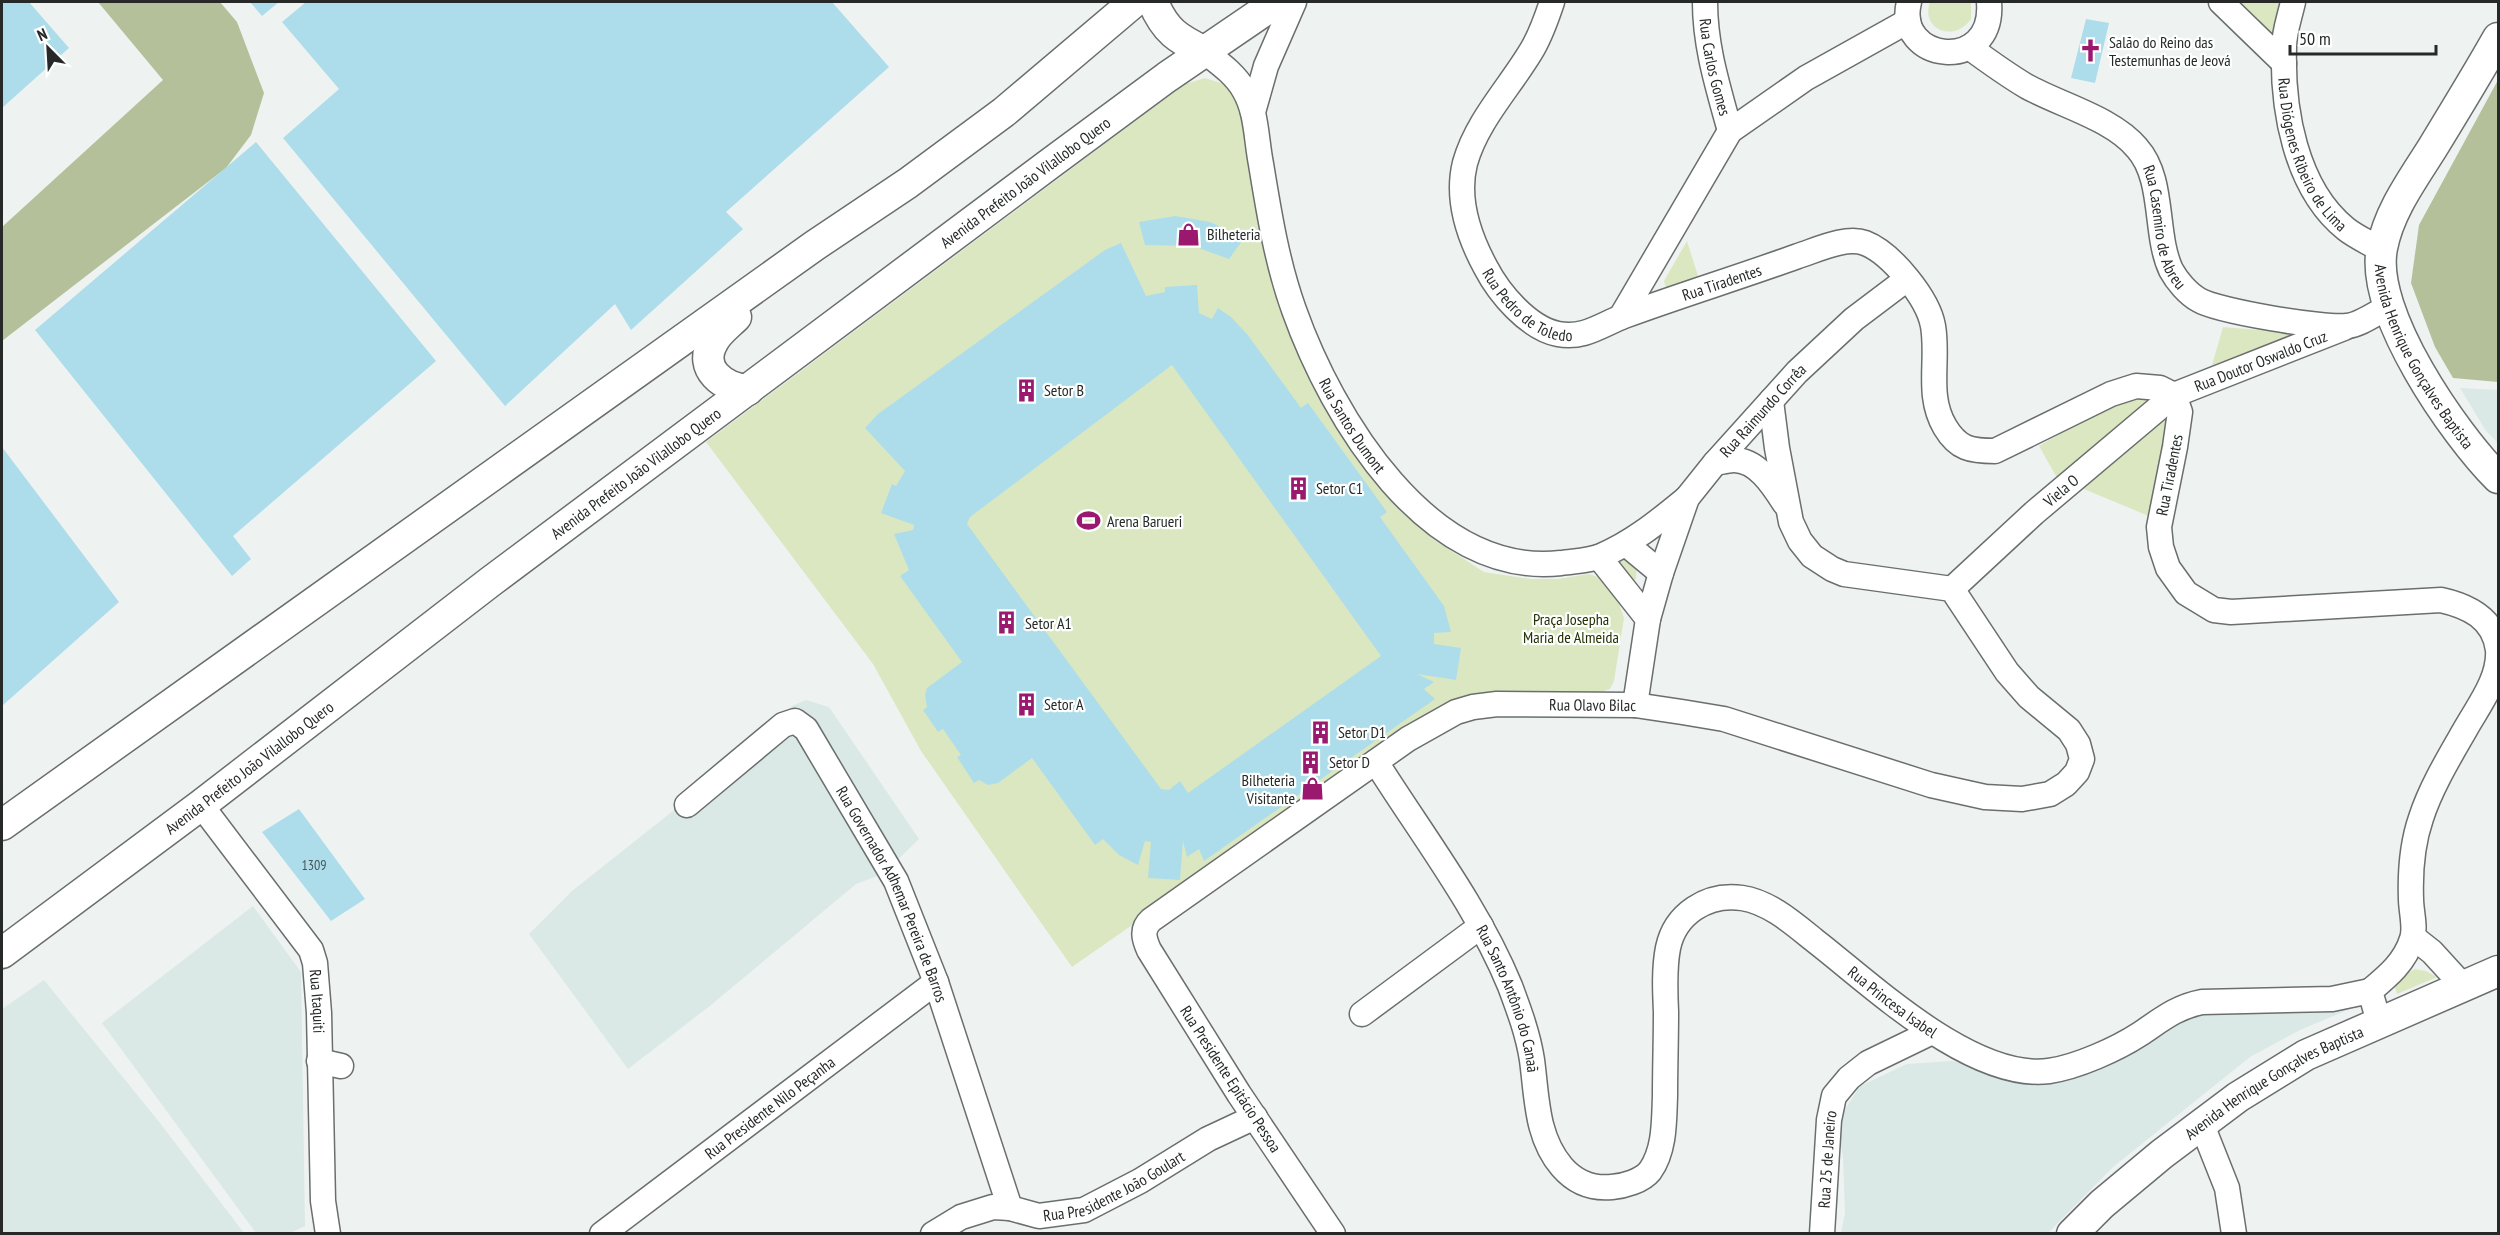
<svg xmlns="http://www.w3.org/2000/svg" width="2500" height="1235" viewBox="0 0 2500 1235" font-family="'PT Sans Narrow',sans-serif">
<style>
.built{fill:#dae8e6}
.green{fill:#dbe7c1}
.forest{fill:#b4c09a}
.building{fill:#adddeb;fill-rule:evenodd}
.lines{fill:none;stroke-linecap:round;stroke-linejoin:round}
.minor-casing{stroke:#6a6e6e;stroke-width:27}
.major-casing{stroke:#6a6e6e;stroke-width:33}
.minor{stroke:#fff;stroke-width:24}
.major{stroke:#fff;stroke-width:30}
.labels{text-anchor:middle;stroke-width:4.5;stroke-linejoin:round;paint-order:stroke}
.number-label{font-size:14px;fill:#48565a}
.poi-label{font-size:16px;fill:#272929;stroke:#feffff;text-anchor:start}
.street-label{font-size:16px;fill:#272929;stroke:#feffff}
.park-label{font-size:16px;fill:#252f02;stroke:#feffff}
</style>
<rect width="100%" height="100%" fill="#eef3f2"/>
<path class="built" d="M2460 388 2498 390V443L2486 431Z
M806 700 829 707 919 839 883 874 856 884 711 1005 628 1069 529 934 572 891 683 803 786 715 792 706Z
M253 906 301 972 305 1226 290 1233H256L102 1023Z
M44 980 160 1123 244 1233H2V1009Z
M2343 1007 2350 1009 2300 1030 2250 1057 2113 1167 2048 1233H1841L1845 1213 1843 1157 1839 1136 1842 1114 1860 1086 1907 1064 1952 1061 2036 1082 2078 1078 2201 1011Z"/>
<path class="green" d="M1930 2H1971V19C1955 43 1920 30 1930 2Z
M2236 2H2282L2273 35 2268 37Z
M1205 78 1224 84 1239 95 1272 257 1404 511 1433 539 1484 572 1530 579H1558L1589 574 1604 579 1615 592 1624 618 1614 681 1610 689 1601 692 1495 693 1138 921 1072 967 921 751 873 664 706 442 1185 84Z
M1687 241 1699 279 1666 289 1664 281Z
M2223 327 2297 333 2299 336 2212 365Z
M2132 397H2145L2151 403 2060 483 2039 446 2113 403Z
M2169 415 2151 517 2079 487 2158 418Z
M1628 557 1637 564 1636 579 1629 583 1620 571 1619 562Z
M2415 969 2426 971 2437 977 2397 994 2393 981Z"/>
<path class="forest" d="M98 2H220L237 22 264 93 251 135 226 168 2 341V227L163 80Z
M2498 80V382L2453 378 2435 347 2411 283 2419 225Z"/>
<path class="building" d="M2 2H29L69 48 2 108Z
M250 2H279L262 16Z
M306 2H832L889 67 726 212 743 229 631 330 615 304 505 406 283 138 339 89 282 22Z
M2086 19 2109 23 2095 83 2071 78Z
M256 142 436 361 233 536 251 559 232 576 35 330Z
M1175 216 1210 222 1244 238 1229 259 1193 246 1145 245 1139 222Z
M1121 243 1146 296 1165 292V287L1197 285 1199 313 1212 319 1218 308 1231 317 1247 334 1301 408 1308 403 1387 512 1380 517 1444 606 1451 632 1434 633V644L1461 648 1456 680 1417 674 1434 682 1424 689 1435 699 1204 861 1199 849 1187 857 1183 841 1180 880 1148 878 1151 842 1145 841 1138 865 1119 855 1103 839 1095 845 1032 758 998 783 988 785 979 780 974 783 957 757 961 755 943 729 938 732 923 710 927 707 925 695 927 688 962 662 900 576 909 570 894 534 913 530 914 525 881 513 892 484 896 486 905 471 865 428 878 414 1105 250ZM1172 365 1381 656 1188 793 1180 781 1169 790 1161 789 967 524 970 517Z
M2 447 119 602 2 706Z
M299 809 365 899 331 921 262 832Z"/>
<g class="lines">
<defs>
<g id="minor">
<path id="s1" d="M1552 2C1547 17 1541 34 1533 48 1511 86 1477 120 1465 163 1456 199 1469 237 1486 268 1499 293 1528 328 1558 334 1584 339 1601 325 1624 316 1681 295 1740 277 1798 256 1817 250 1846 236 1865 243 1891 253 1928 298 1933 326 1939 361 1926 395 1945 427 1958 449 1971 451 1995 451L2111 394 2136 386 2160 388 2174 395 2180 412 2175 447 2159 527 2161 547 2168 568 2186 593 2214 610 2231 612 2441 600C2468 606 2494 618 2498 650 2500 678 2479 705 2466 728 2450 756 2431 787 2421 818 2412 844 2410 871 2411 899 2411 911 2416 928 2412 939 2405 962 2388 976 2370 991L2379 1022"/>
<path id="s2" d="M1705 2C1705 47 1718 87 1730 131"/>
<path d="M1909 2C1894 62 1995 75 1989 2"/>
<path d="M2221 2 2284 63"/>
<path id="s3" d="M2293 2C2290 16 2284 32 2284 47 2282 108 2295 188 2346 229 2356 237 2370 243 2381 250"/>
<path id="s4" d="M1969 47C1988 61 2006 74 2026 86 2060 105 2112 118 2137 148 2165 179 2154 234 2171 270 2177 281 2188 294 2199 300 2217 311 2325 329 2347 326 2360 325 2376 313 2388 307"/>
<path id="s5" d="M1205 52C1219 63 1235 74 1244 90 1257 112 1256 139 1261 164 1269 213 1277 263 1294 310 1332 417 1428 578 1561 563 1574 561 1589 561 1601 556 1634 542 1660 520 1687 498"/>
<path d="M1253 112 1266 66 1294 2"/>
<path d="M1621 317 1730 131 1806 78 1908 21"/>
<path d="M1715 463C1721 462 1728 460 1734 460 1758 460 1774 487 1785 504"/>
<path d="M1626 544 1661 573"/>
<path d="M1599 557 1648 619"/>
<path id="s6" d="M1952 589 2034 513 2174 395 2344 328"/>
<path id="s7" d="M1635 705 1648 619 1661 573 1687 498 1715 463 1797 372 1854 319 1907 279"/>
<path id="s8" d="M1376 762C1422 835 1477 906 1510 986 1519 1010 1528 1034 1532 1060 1537 1097 1536 1137 1562 1167 1575 1182 1592 1189 1612 1187 1624 1186 1642 1181 1650 1171 1665 1150 1664 1121 1665 1096 1665 1068 1666 1040 1666 1012 1665 991 1664 968 1668 948 1675 914 1707 893 1742 898 1769 902 1793 923 1814 940 1872 985 1972 1081 2049 1071 2077 1067 2117 1049 2140 1034 2161 1020 2176 1007 2202 1002L2332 999 2370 991"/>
<path id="s9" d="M201 805 311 950 315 963 319 1013 323 1201 328 1234"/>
<path id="s10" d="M687 805 783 725 795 721 806 729 896 881 936 982 1010 1208"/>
<path d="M2413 937 2432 952 2464 987"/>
<path d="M1362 1014 1481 926"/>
<path d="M319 1061 341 1066"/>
<path d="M2202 1125 2227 1188 2234 1234"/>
<path id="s11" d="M602 1234 936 982"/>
<path id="s12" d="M933 1234 961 1217 993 1207 1010 1208 1039 1216 1084 1210 1140 1181 1208 1139 1255 1117"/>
<path id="s13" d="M1333 1234 1239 1094 1149 950C1144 939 1141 929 1151 920L1408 739 1456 712 1473 707 1497 704 1635 705 1682 712 1724 719 1931 785 1985 797 2022 799 2050 794 2066 784 2077 772 2082 759 2078 744 2069 730 2029 697 2007 672 1952 589 1844 574 1832 569 1812 556 1800 541 1791 522 1777 448 1771 401"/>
<path id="s14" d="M1822 1234 1829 1120 1834 1096 1849 1078 1868 1063 1932 1032"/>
</g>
<g id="major">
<path d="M1153 2C1165 31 1178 39 1205 52"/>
<path id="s15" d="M2498 38C2477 75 2455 111 2433 147 2413 179 2389 211 2382 248 2369 312 2454 434 2498 478"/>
<path d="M736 317C728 325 718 332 713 342 697 369 724 388 748 390"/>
<path d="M2 825 814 246 908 183 1004 112 1134 2"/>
<path id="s16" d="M2 953 201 805 490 582 1048 165 1167 77 1277 2"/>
<path id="s17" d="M2072 1234 2102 1204 2162 1154 2238 1097 2306 1055 2498 971"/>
</g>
</defs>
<use href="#minor" class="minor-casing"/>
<use href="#major" class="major-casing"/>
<use href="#minor" class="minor"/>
<use href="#major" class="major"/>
</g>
<defs>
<symbol id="church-bare" viewBox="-9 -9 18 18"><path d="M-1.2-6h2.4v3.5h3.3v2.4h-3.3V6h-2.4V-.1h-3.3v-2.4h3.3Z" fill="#9a196e" stroke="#feffff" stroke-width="2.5" paint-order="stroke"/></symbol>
<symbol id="shop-bare" viewBox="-9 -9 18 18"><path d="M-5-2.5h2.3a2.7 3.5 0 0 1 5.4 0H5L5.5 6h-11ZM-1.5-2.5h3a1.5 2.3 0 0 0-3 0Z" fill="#9a196e" stroke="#feffff" stroke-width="2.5" paint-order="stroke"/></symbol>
<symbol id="building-bare" viewBox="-9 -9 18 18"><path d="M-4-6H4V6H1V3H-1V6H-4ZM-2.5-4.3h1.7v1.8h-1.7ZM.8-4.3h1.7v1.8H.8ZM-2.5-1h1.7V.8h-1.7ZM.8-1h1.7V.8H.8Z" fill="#9a196e" stroke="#feffff" stroke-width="2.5" paint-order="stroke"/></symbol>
<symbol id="stadium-bare" viewBox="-9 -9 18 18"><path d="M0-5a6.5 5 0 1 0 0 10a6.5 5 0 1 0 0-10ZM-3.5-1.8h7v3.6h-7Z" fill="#9a196e" stroke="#feffff" stroke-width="2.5" paint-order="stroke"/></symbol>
</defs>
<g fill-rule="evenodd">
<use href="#church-bare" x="2074" y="34" width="33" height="33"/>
<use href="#shop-bare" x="1172" y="218" width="33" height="33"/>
<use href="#building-bare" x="1010" y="374" width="33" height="33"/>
<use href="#building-bare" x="1282" y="472" width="33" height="33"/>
<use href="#stadium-bare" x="1072" y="504" width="33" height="33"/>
<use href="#building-bare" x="990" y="606" width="33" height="33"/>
<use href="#building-bare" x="1010" y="688" width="33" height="33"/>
<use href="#building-bare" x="1304" y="716" width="33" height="33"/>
<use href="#building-bare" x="1294" y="746" width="33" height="33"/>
<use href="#shop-bare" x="1296" y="772" width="33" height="33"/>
</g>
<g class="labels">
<g class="number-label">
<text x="314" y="870">1309</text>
</g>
<g class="poi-label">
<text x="2109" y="48">Salão do Reino das<tspan x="2109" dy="18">Testemunhas de Jeová</tspan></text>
<text x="1207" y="240">Bilheteria</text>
<text x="1044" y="396">Setor B</text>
<text x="1316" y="494">Setor C1</text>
<text x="1107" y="527">Arena Barueri</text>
<text x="1025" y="629">Setor A1</text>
<text x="1044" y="710">Setor A</text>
<text x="1338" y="738">Setor D1</text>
<text x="1329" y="768">Setor D</text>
<text x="1295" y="786" text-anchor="end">Bilheteria<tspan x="1295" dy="18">Visitante</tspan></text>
</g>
<g class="street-label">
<text dy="6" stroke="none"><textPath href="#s2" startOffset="66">Rua Carlos Gomes</textPath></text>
<text dy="6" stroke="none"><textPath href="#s3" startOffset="160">Rua Diógenes Ribeiro de Lima</textPath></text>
<text dy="6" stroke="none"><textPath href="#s16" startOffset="1281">Avenida Prefeito João Vilallobo Quero</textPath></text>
<text dy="6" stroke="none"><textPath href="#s4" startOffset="282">Rua Casemiro de Abreu</textPath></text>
<text dy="6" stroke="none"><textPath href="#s1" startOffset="567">Rua Tiradentes</textPath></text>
<text dy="6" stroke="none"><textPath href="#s1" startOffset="352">Rua Pedro de Toledo</textPath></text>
<text dy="6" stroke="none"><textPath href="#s15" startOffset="360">Avenida Henrique Gonçalves Baptista</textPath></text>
<text dy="6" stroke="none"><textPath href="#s6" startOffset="388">Rua Doutor Oswaldo Cruz</textPath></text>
<text dy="6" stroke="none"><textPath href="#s7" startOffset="330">Rua Raimundo Corrêa</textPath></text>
<text dy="6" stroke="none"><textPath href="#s5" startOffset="411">Rua Santos Dumont</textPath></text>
<text dy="6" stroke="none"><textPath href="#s16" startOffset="795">Avenida Prefeito João Vilallobo Quero</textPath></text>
<text transform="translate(2169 475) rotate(-79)" y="6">Rua Tiradentes</text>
<text dy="6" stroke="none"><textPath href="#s6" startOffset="147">Viela O</textPath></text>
<text dy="6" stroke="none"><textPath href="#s13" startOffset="878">Rua Olavo Bilac</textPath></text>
<text dy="6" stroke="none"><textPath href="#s16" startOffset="309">Avenida Prefeito João Vilallobo Quero</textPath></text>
<text dy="6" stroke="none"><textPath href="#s10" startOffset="338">Rua Governador Adhemar Pereira de Barros</textPath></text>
<text dy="6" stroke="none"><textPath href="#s8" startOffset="273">Rua Santo Antônio do Canaã</textPath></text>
<text dy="6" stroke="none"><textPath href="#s8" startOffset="1059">Rua Princesa Isabel</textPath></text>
<text dy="6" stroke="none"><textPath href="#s9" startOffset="234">Rua Itaquiti</textPath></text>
<text transform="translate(1231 1079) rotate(57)" y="6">Rua Presidente Epitácio Pessoa</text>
<text dy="6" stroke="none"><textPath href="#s17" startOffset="254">Avenida Henrique Gonçalves Baptista</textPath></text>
<text dy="6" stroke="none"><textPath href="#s11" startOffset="210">Rua Presidente Nilo Peçanha</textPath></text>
<text dy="6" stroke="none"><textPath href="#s14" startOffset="75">Rua 25 de Janeiro</textPath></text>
<text dy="6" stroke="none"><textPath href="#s12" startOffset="195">Rua Presidente João Goulart</textPath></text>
</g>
<g class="park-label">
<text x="1571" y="625">Praça Josepha<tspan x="1571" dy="18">Maria de Almeida</tspan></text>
</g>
</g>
<rect width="2500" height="1235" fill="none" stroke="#272929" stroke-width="6"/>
<g transform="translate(48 48) rotate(336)" stroke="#feffff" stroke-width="4.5" paint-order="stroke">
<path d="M0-4.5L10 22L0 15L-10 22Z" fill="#272929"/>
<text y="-9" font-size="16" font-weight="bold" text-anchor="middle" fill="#272929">N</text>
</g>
<path d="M2290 45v9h146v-9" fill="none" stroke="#272929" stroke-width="3"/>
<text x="2299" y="45" font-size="18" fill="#272929" stroke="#feffff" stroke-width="4.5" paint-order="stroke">50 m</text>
</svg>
